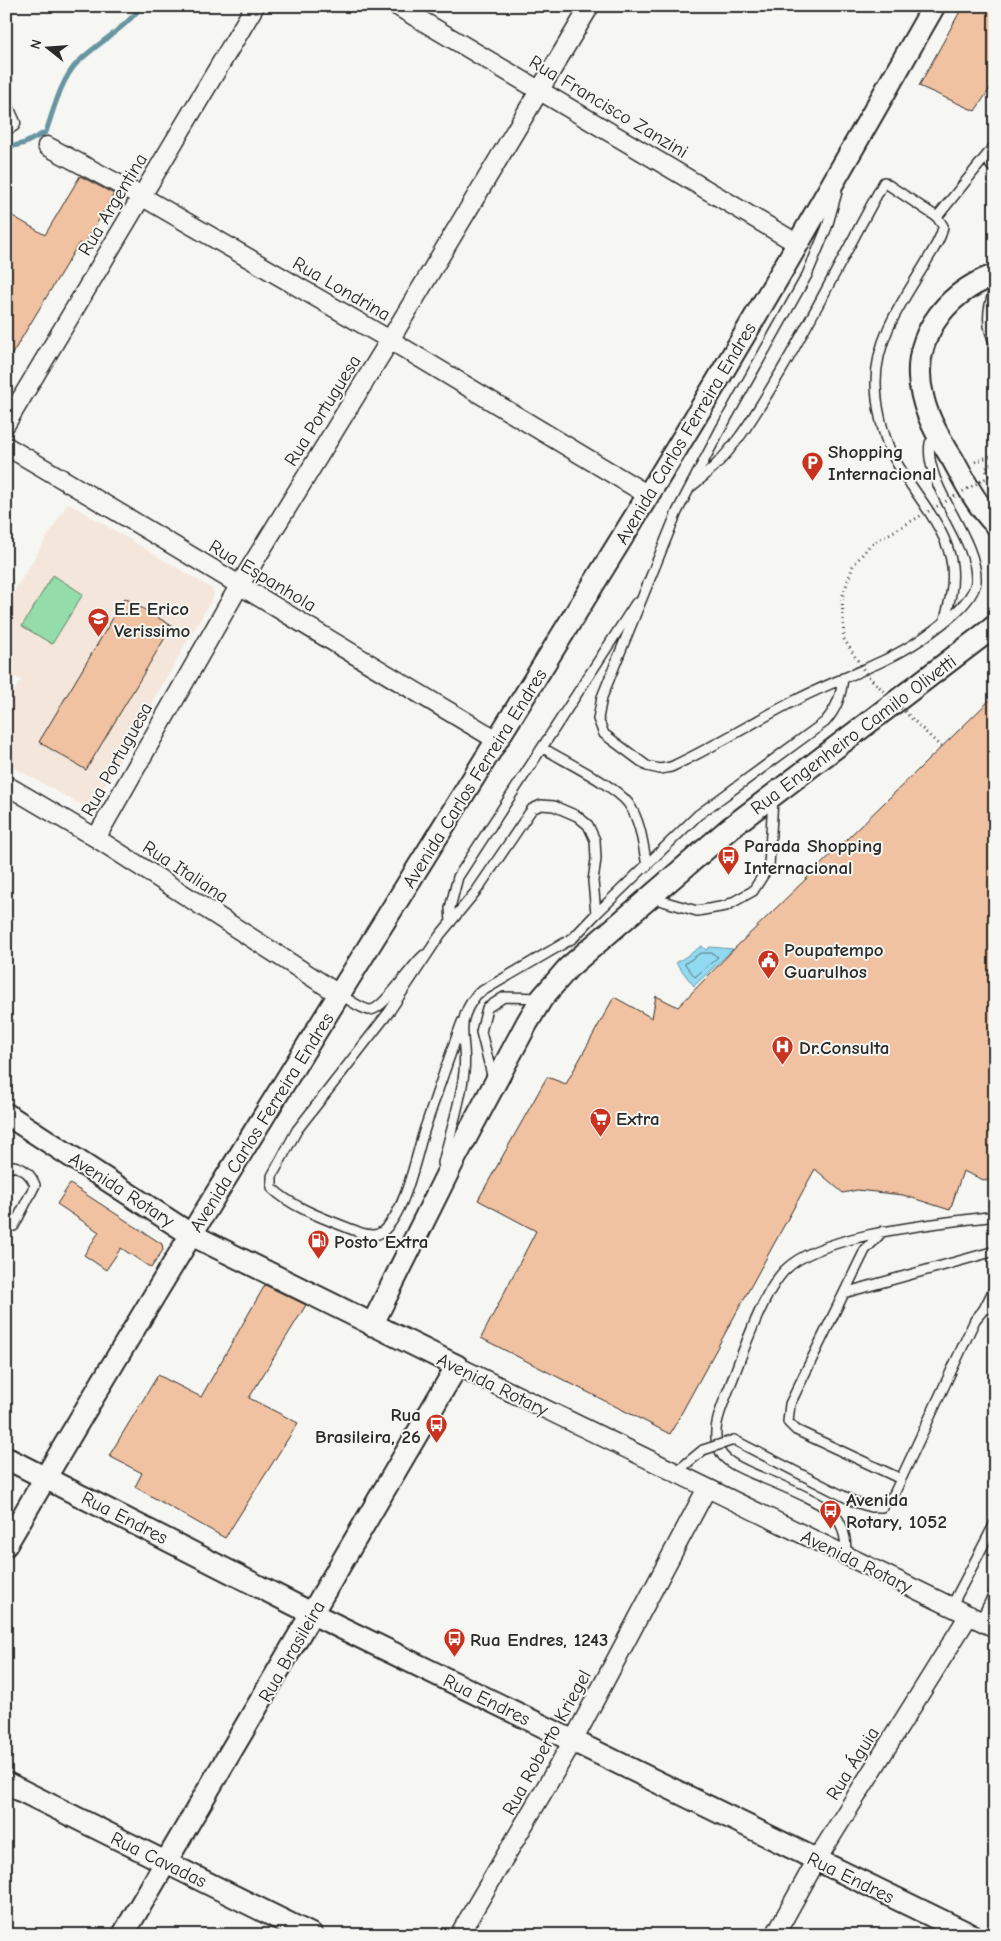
<svg xmlns="http://www.w3.org/2000/svg" width="1001" height="1941" viewBox="0 0 1001 1941" font-family="'Comic Neue',sans-serif">
<style>
.built{fill:#f4e6da}
.green{fill:#94dcaa;stroke:#60846a}
.water{fill:#91daf2;stroke:#6894a2}
.lines{fill:none;stroke-linecap:round;stroke-linejoin:round}
.shore{stroke:#54717b;stroke-width:1}
.stream{stroke:#6894a2;stroke-width:5}
.building{fill:#f1c2a1;stroke:#2b2b2b}
.service-casing{stroke:#2b2b2b;stroke-width:12}
.minor-casing{stroke:#2b2b2b;stroke-width:21}
.tertiary-casing{stroke:#2b2b2b;stroke-width:25}
.path{stroke:#2b2b2b;stroke-width:3;stroke-dasharray:1 4;stroke-linecap:butt}
.service{stroke:#f6f6f2;stroke-width:9}
.minor{stroke:#f6f6f2;stroke-width:18}
.tertiary{stroke:#f6f6f2;stroke-width:21}
.service-bridge-casing{stroke:#2b2b2b;stroke-width:12;stroke-linecap:butt}
.path-bridge{stroke:#2b2b2b;stroke-width:3;stroke-dasharray:1 4;stroke-linecap:butt}
.service-bridge{stroke:#f6f6f2;stroke-width:9}
.labels{text-anchor:middle;stroke-width:4;stroke-linejoin:round;paint-order:stroke}
.street-label{font-size:19px;fill:#2b2b2b;stroke:#f6f6f2}
.poi-label{font-size:19px;font-weight:bold;fill:#2b2b2b;stroke:#f6f6f2;text-anchor:start}
</style>
<rect width="100%" height="100%" fill="#f6f6f2"/>
<filter id="ink" filterUnits="userSpaceOnUse"><feTurbulence type="fractalNoise" baseFrequency=".02" numOctaves="2"/><feDisplacementMap in="SourceGraphic" scale="10" xChannelSelector="R" yChannelSelector="G"/><feConvolveMatrix kernelMatrix="1 2 1 2 8 2 1 2 1" color-interpolation-filters="sRGB"/></filter>
<g filter="url(#ink)">
<path class="built" d="M68 503 211 588 213 592V597L92 807 89 809 6 763V705L21 680 6 672V605Z"/>
<path class="green" d="M53 575 83 594 52 644 22 626Z"/>
<path class="water" d="M702 946 706 950 710 947 733 949 694 986 676 963Z"/>
<g class="lines">
<path class="shore" d="M701 953H712L718 957 695 977 685 964Z"/>
<path class="stream" d="M6 148 25 143 46 132C53 111 62 77 78 62 99 42 124 29 142 6"/>
</g>
<path class="building" d="M963 6H995V81L975 111 919 86Z
M80 176 114 194 84 245 79 243 6 364V212L45 235Z
M125 598 172 626 86 770 39 742Z
M995 695V1174L986 1181 963 1171 950 1210 903 1195 857 1190 843 1193 815 1169 670 1434 481 1338 536 1231 478 1200 547 1077 566 1084 614 997 652 1018 656 996 678 1007 735 948Z
M70 1184 162 1244 163 1250 151 1268 121 1248 106 1270 84 1255 99 1232 57 1204Z
M265 1285 306 1305 249 1398 298 1423 225 1538 135 1487 142 1473 109 1456 158 1375 201 1397Z"/>
<g class="lines">
<defs>
<path id="service" d="M987 156 991 166 995 168
M837 192 827 227 807 275 720 430 677 512 602 697 598 719 604 734 647 766 660 769 671 767C714 747 755 721 798 699 837 679 883 665 920 640 937 628 974 603 976 581 978 538 923 485 930 443L938 435
M937 217 995 145
M995 288C988 306 985 326 995 343
M692 486C732 456 755 415 780 373 817 310 849 245 884 182L937 217 943 226C942 238 931 253 925 264 903 301 876 337 876 382 876 404 882 432 891 452 909 490 947 524 952 566 954 585 950 601 945 619
M543 748C564 761 614 785 628 803 641 821 643 845 647 866
M652 898 697 911 726 906 753 891 769 866 773 799
M596 914 698 815 825 722C837 708 841 696 843 678
M451 922 450 908 458 877 636 603
M340 995C349 999 359 1008 369 1010 383 1012 411 965 424 955
M493 1079 481 1032 487 1008 504 997 542 998
M443 1163C450 1133 461 1102 464 1072 468 1038 452 1026 477 994L573 938 596 914 593 881 596 859 595 840 588 825 577 816 554 806 541 805 532 809 477 890 440 935 389 1012 297 1130 272 1176V1188C293 1209 334 1222 361 1233 369 1235 376 1237 383 1231 406 1212 416 1155 425 1128 437 1093 449 1057 462 1022
M6 1170 13 1166C24 1168 31 1175 35 1185L14 1226
M883 1231 865 1250 790 1404 788 1422 796 1430 901 1479
M844 1293 995 1251
M984 1309 995 1287
M734 1440 855 1502 871 1507H882L894 1494 975 1320 984 1309 995 1307
M675 1473 703 1450
M846 1555C846 1542 845 1531 838 1519 827 1502 769 1481 749 1472 740 1468 726 1462 721 1453 707 1431 725 1401 733 1378 744 1349 764 1291 785 1270 821 1233 943 1223 995 1216
M951 1607 995 1523
M980 1621 995 1592"/>
<path id="minor" d="M397 6 798 244
M6 112 11 123
M47 146 141 196 390 340 648 495
M6 424 255 6
M6 446C171 542 333 643 497 740
M6 785 96 838 340 995
M96 838 239 586 390 340 590 6
M457 1366 995 1628
M459 1935 573 1741 707 1488
M775 1935 816 1861 969 1615"/>
<path id="tertiary" d="M995 275C943 294 908 342 923 398 928 420 941 441 953 460 966 484 976 504 995 524
M6 1114 190 1234 457 1366 123 1935
M372 1325 453 1162 527 1023 542 998 568 968 730 828 995 626
M6 1458 313 1614 971 1935
M6 1545C212 1191 433 847 647 497 746 336 840 171 934 6
M6 1783 312 1935"/>
</defs>
<use href="#service" class="service-casing"/>
<use href="#minor" class="minor-casing"/>
<use href="#tertiary" class="tertiary-casing"/>
<path class="path" d="M995 461 985 469 995 484
M975 462 995 454"/>
<use href="#service" class="service"/>
<use href="#minor" class="minor"/>
<use href="#tertiary" class="tertiary"/>
<defs>
<path id="service-bridge" d="M703 1450 734 1440"/>
</defs>
<use href="#service-bridge" class="service-bridge-casing"/>
<path class="path-bridge" d="M941 747 866 674 844 639 842 598 853 566 870 545 995 473"/>
<use href="#service-bridge" class="service-bridge"/>
</g>
</g>
<defs>
<symbol id="parking-pin" viewBox="-11 -11 22 30"><path d="M0 17L-7.5 6A9.5 9.5 0 1 1 7.5 6Z" fill="#c8321e" stroke="#f6f6f2"/><path d="M-3.5-5.5H1a3.5 3.5 0 0 1 0 7H-1V5.5H-3.5ZM-1-3.4V-.6H.8a1.4 1.4 0 0 0 0-2.8Z" fill="#fff"/></symbol>
<symbol id="school-pin" viewBox="-11 -11 22 30"><path d="M0 17L-7.5 6A9.5 9.5 0 1 1 7.5 6Z" fill="#c8321e" stroke="#f6f6f2"/><path d="M0-5L7-2L0 1L-7-2ZM-4 1L0 2.5L4 1V4Q0 6-4 4Z" fill="#fff"/></symbol>
<symbol id="bus-pin" viewBox="-11 -11 22 30"><path d="M0 17L-7.5 6A9.5 9.5 0 1 1 7.5 6Z" fill="#c8321e" stroke="#f6f6f2"/><path d="M-5-6H5V4H4V6H2V4H-2V6H-4V4H-5ZM-3.5-4V0h7V-4ZM-3.5 1.2v1.5H-2V1.2ZM2 1.2v1.5H3.5V1.2Z" fill="#fff"/></symbol>
<symbol id="civic-pin" viewBox="-11 -11 22 30"><path d="M0 17L-7.5 6A9.5 9.5 0 1 1 7.5 6Z" fill="#c8321e" stroke="#f6f6f2"/><path d="M-.6-6.5H3V-4.5H.6V-3L4-1V1h2V6H-6V1h2V-1L-.6-3ZM-1.2 2.5V6h2.4V2.5Z" fill="#fff"/></symbol>
<symbol id="hospital-pin" viewBox="-11 -11 22 30"><path d="M0 17L-7.5 6A9.5 9.5 0 1 1 7.5 6Z" fill="#c8321e" stroke="#f6f6f2"/><path d="M-5-5h3v3.5h4V-5h3V5h-3V1.5h-4V5h-3Z" fill="#fff"/></symbol>
<symbol id="supermarket-pin" viewBox="-11 -11 22 30"><path d="M0 17L-7.5 6A9.5 9.5 0 1 1 7.5 6Z" fill="#c8321e" stroke="#f6f6f2"/><path d="M-6-5.5h2.5l.6 2H6L4.5 2H-2.5L-4.4-4H-6ZM-1.5 3.2a1.3 1.3 0 1 0 .1 0ZM3 3.2a1.3 1.3 0 1 0 .1 0Z" fill="#fff"/></symbol>
<symbol id="fuel-pin" viewBox="-11 -11 22 30"><path d="M0 17L-7.5 6A9.5 9.5 0 1 1 7.5 6Z" fill="#c8321e" stroke="#f6f6f2"/><path d="M-5.5-6h7V0h2V4h1.3V-2.5L3-4.5l.8-.8L6-3V5H2.5V1h-1V6h-7ZM-4.2-4.7v3.2H.2V-4.7Z" fill="#fff"/></symbol>
</defs>
<g fill-rule="evenodd">
<use href="#parking-pin" x="800" y="450" width="25" height="34"/>
<use href="#school-pin" x="86" y="606" width="25" height="34"/>
<use href="#bus-pin" x="716" y="844" width="25" height="34"/>
<use href="#civic-pin" x="756" y="948" width="25" height="34"/>
<use href="#hospital-pin" x="770" y="1034" width="25" height="34"/>
<use href="#supermarket-pin" x="588" y="1106" width="25" height="34"/>
<use href="#fuel-pin" x="306" y="1228" width="25" height="34"/>
<use href="#bus-pin" x="424" y="1412" width="25" height="34"/>
<use href="#bus-pin" x="818" y="1498" width="25" height="34"/>
<use href="#bus-pin" x="442" y="1626" width="25" height="34"/>
</g>
<g class="labels">
<g class="street-label">
<text transform="translate(609 106) rotate(31)" y="7">Rua Francisco Zanzini</text>
<text transform="translate(112 204) rotate(-59)" y="7">Rua Argentina</text>
<text transform="translate(342 288) rotate(30)" y="7">Rua Londrina</text>
<text transform="translate(322 410) rotate(-58)" y="7">Rua Portuguesa</text>
<text transform="translate(685 433) rotate(-59)" y="7">Avenida Carlos Ferreira Endres</text>
<text transform="translate(263 575) rotate(31)" y="7">Rua Espanhola</text>
<text transform="translate(853 734) rotate(-37)" y="7">Rua Engenheiro Camilo Olivetti</text>
<text transform="translate(116 759) rotate(-61)" y="7">Rua Portuguesa</text>
<text transform="translate(474 778) rotate(-58)" y="7">Avenida Carlos Ferreira Endres</text>
<text transform="translate(186 871) rotate(33)" y="7">Rua Italiana</text>
<text transform="translate(261 1122) rotate(-58)" y="7">Avenida Carlos Ferreira Endres</text>
<text transform="translate(122 1189) rotate(33)" y="7">Avenida Rotary</text>
<text transform="translate(493 1384) rotate(26)" y="7">Avenida Rotary</text>
<text transform="translate(125 1517) rotate(27)" y="7">Rua Endres</text>
<text transform="translate(857 1561) rotate(26)" y="7">Avenida Rotary</text>
<text transform="translate(291 1651) rotate(-60)" y="7">Rua Brasileira</text>
<text transform="translate(487 1699) rotate(26)" y="7">Rua Endres</text>
<text transform="translate(546 1742) rotate(-61)" y="7">Rua Roberto Kriegel</text>
<text transform="translate(852 1763) rotate(-58)" y="7">Rua Águia</text>
<text transform="translate(159 1859) rotate(26)" y="7">Rua Cavadas</text>
<text transform="translate(851 1877) rotate(26)" y="7">Rua Endres</text>
</g>
<g class="poi-label">
<text x="828" y="458">Shopping<tspan x="828" dy="22">Internacional</tspan></text>
<text x="114" y="615">E.E Erico<tspan x="114" dy="22">Verissimo</tspan></text>
<text x="744" y="852">Parada Shopping<tspan x="744" dy="22">Internacional</tspan></text>
<text x="784" y="956">Poupatempo<tspan x="784" dy="22">Guarulhos</tspan></text>
<text x="799" y="1054">Dr.Consulta</text>
<text x="616" y="1125">Extra</text>
<text x="334" y="1248">Posto Extra</text>
<text x="421" y="1421" text-anchor="end">Rua<tspan x="421" dy="22">Brasileira, 26</tspan></text>
<text x="846" y="1506">Avenida<tspan x="846" dy="22">Rotary, 1052</tspan></text>
<text x="470" y="1646">Rua Endres, 1243</text>
</g>
</g>
<rect width="1001" height="1941" fill="none" stroke="#f6f6f2" stroke-width="25"/>
<rect x="12" y="12" width="976" height="1916" fill="none" stroke="#2b2b2b" stroke-width="2" filter="url(#ink)"/>
<g transform="translate(48 48) rotate(287)" stroke="#f6f6f2" stroke-width="4" paint-order="stroke">
<path d="M0-4L9 19L0 12L-9 19Z" fill="#2b2b2b"/>
<text y="-8" font-size="14" font-weight="bold" text-anchor="middle" fill="#2b2b2b">N</text>
</g>
</svg>
